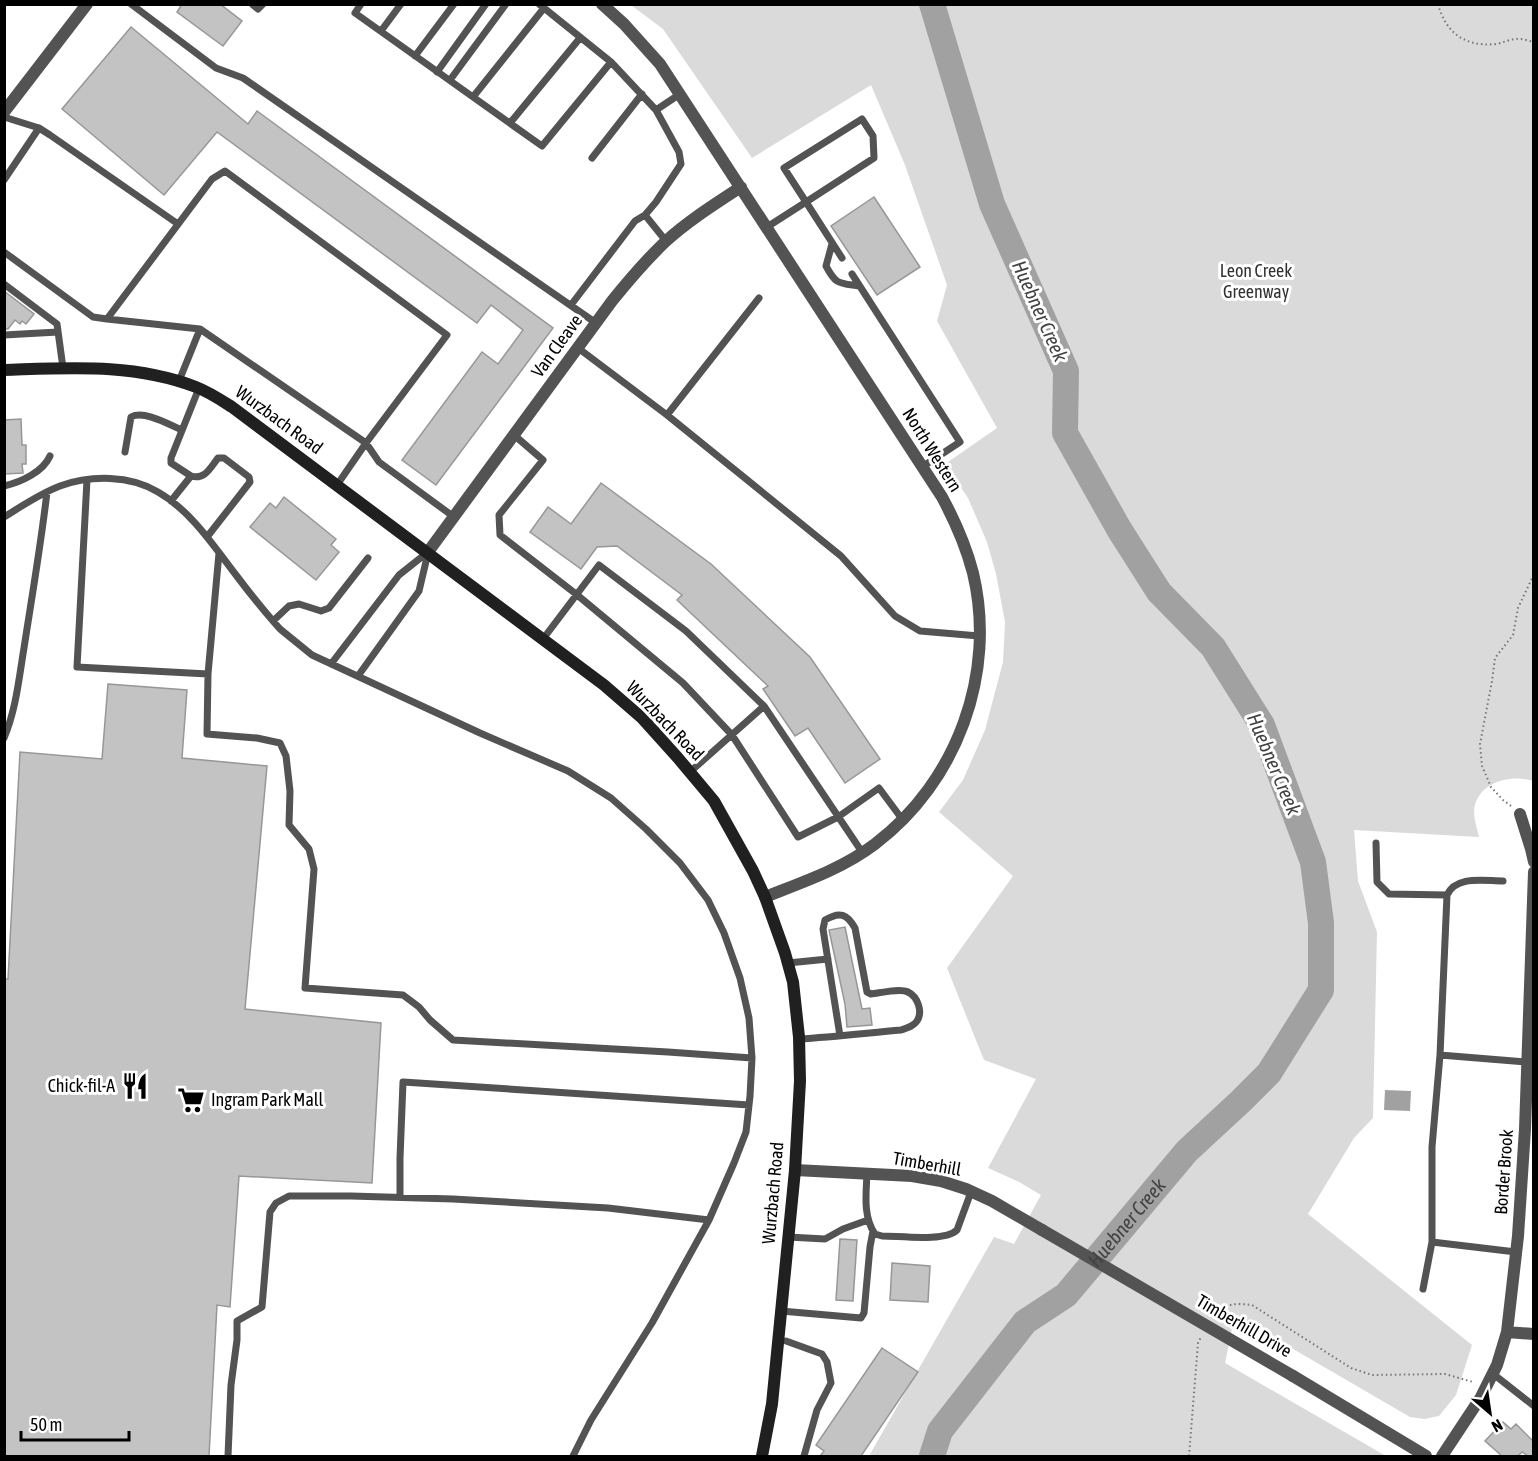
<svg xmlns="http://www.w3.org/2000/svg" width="1538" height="1461" viewBox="0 0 1538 1461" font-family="'Asap Condensed',sans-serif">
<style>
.green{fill:#dadada}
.water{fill:#a1a1a1}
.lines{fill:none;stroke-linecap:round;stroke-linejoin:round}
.river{stroke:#a1a1a1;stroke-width:26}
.building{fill:#c3c3c3;stroke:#979797;stroke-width:1.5}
.path{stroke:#757575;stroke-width:2;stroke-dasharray:1.5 3;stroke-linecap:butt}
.service{stroke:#535353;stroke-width:7}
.minor{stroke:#535353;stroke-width:12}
.tertiary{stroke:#535353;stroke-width:12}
.secondary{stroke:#202020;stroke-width:12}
.tertiary-bridge{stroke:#535353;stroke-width:12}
.labels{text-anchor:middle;stroke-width:6;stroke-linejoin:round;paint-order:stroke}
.park-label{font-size:18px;fill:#313131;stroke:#fff}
.street-label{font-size:18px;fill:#000;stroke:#fff}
.poi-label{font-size:18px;fill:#000;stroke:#fff;text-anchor:end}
.water-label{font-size:20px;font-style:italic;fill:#424242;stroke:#fff}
</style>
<rect width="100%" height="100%" fill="#fff"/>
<path class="green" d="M631 5H1533V781C1513 774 1481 781 1475 805 1472 813 1477 828 1479 837L1354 830 1358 881 1377 932 1373 1118 1354 1138 1308 1214 1472 1345 1456 1395 1439 1416 1424 1419 1410 1417 1235 1315 1225 1363 1386 1456H869L994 1237 1014 1244 1041 1195 1019 1182 988 1168 1036 1079 984 1060 947 968 1013 876 939 812 963 780 985 730 1003 662 1005 622 996 574 987 542 968 498 945 464 997 428 937 321 947 285 905 165 871 85 752 158 663 29Z"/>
<path class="water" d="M1385 1090 1411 1091 1410 1111 1384 1110Z"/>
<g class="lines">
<path class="river" id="s1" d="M932 1456 940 1431 1025 1322 1066 1295 1187 1151 1241 1101 1269 1073 1321 990V923L1313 862 1262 725 1213 647 1159 592 1119 529 1065 433 1066 371 992 204 932 4"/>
</g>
<path class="building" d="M182 4H220L242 21 223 46 177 12Z
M131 27 248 124 257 111 553 328 436 485 402 460 482 352 498 364 523 330 491 305 477 323 217 132 164 195 62 109Z
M874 197 920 267 877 295 831 226Z
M4 291 34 314 26 324 22 321 20 324 15 320 8 329H4Z
M21 419 22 445H26V464H22L23 473 4 474V420Z
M601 483 711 564 810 657 880 759 845 783 808 728 795 736 763 689 768 686 677 600 682 595 617 546 597 547 581 569 530 532 548 507 571 524Z
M284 497 336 539 331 545 339 552 316 580 250 527 270 503 276 508Z
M108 684 187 690 182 758 267 766 245 1009 381 1023 372 1183 239 1176 230 1307 217 1305 209 1456H4V979H8L20 752 102 759Z
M845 927 862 1009 870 1008 872 1025 847 1027 845 1004 829 930Z
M840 1239 857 1240 853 1301 836 1300Z
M892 1263 930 1266 928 1302 890 1300Z
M882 1348 918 1372 861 1456H820L824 1451 816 1445Z
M1503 1422 1511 1429 1516 1424 1533 1441V1456H1528L1522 1452 1518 1456H1502L1485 1441Z"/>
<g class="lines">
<path class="path" d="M1438 4C1446 34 1466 47 1496 44 1503 43 1512 38 1519 39 1524 39 1529 41 1534 42
M1511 806 1503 800 1491 787 1482 766 1480 744 1492 681 1495 658 1513 635 1518 608 1534 574
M1215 1315C1228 1303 1234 1303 1252 1305L1351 1368 1372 1375 1445 1374 1473 1382
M1189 1456 1198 1343 1201 1337"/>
<path class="service" d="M131 4 216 68 243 78 596 323
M252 4 258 9 263 4
M361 4 355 13 473 97 544 8
M539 4 611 62 656 110 679 152 681 164 656 202 645 215 666 241
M381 31 401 4
M415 56 454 4
M437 72 486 4
M450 80 506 4
M473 97 542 146 611 62
M656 110 680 94
M4 117 39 128 50 135 178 224
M510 123 580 38
M592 158 642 94
M4 180 39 128
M767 227 806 202 784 168 862 119 873 136 874 158 806 202 842 258
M832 244 826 266C836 285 839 283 859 286
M4 252 93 317 107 319
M852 274 960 442 922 467
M4 284 57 324 63 368
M571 305 635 221 645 215
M4 335 58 332
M578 348 667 415 841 556 895 616 920 631 979 636
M179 381 200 329
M667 415 759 298
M514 435 543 460 499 515 500 535 576 594 683 683 732 735 798 837 838 817 879 788 902 819
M125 452 131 417C144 410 168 424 182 430
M191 476 171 463V458L199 388
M87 480 77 667 208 674
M337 485 366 443 447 335 225 171 212 179 107 319 200 329 366 443 379 462 454 517
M4 486C21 482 43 472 50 456
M171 501 191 476C205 480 210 468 218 458H224L249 477 250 482 207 537
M4 517C22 506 41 493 60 486 91 475 130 475 158 492 191 511 213 545 236 575 248 591 260 606 273 621L280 629 312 655 480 733 568 771 611 798 646 829 680 863 708 900 724 933 740 978 749 1018 752 1058 750 1096 746 1132 734 1163 709 1220 652 1323 591 1420 573 1456
M219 553 208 674 207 734 257 738 280 743 286 756 290 791 289 825 309 849 314 869 305 988 403 995 419 1007 430 1020 453 1040 668 1052 752 1058
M273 621 289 606 299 604 321 611 329 608 368 558
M543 639 599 565 686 631 764 706 862 852
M331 664 399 575 428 552
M358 676 419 591 428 553
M4 738C16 710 19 678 24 648 32 596 41 544 47 492
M690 772 764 706
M1376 843 1377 882 1389 894 1447 895
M788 963 828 959
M799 1039C833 1037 867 1033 901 1030 907 1028 914 1026 917 1021 923 1012 918 997 908 992 900 988 880 993 871 994L867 992 855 928C847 914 840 911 825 920L823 929 840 1036
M1440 1055 1447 895C1456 875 1484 881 1503 881
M867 1174C866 1194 863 1217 875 1234L882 1236C900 1236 945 1242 957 1230L971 1192
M400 1197V1158L403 1082 749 1105
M788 1237 825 1239 843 1229 868 1220
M1432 1242V1147L1440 1055 1527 1062
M1423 1289 1432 1242 1516 1252
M781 1311 861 1318 864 1313 870 1247 873 1231
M786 1341 822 1354 827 1362 831 1383 817 1410 804 1456
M1492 1373 1534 1406
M228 1456 231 1385 237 1340V1321L262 1307 270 1212 276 1203 289 1196H351L453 1199 608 1208 709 1220"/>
<path class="minor" d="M602 4 624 24 660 64 942 497C955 521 966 546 973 573 997 673 957 782 875 844 842 869 803 882 765 897
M428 552 612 301C629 280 646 260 665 242 688 221 715 204 741 187
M1520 814 1531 849 1534 862
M1507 1332 1534 1334
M1442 1456 1481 1397 1497 1365 1507 1332 1518 1236 1525 1129 1534 872"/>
<path class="tertiary" d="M4 112 87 4
M795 1170 912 1176 941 1181 966 1189 992 1201 1042 1230
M1293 1376 1426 1456"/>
<path class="secondary" d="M4 370C70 368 133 363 196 387 209 392 221 400 232 407L604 685 642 718 678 758 714 801 753 871 765 897 785 953 793 982 799 1037 800 1081 795 1170 772 1404 762 1456"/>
<path class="tertiary-bridge" d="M1042 1230 1293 1376"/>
</g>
<defs>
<symbol id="restaurant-bare" viewBox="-9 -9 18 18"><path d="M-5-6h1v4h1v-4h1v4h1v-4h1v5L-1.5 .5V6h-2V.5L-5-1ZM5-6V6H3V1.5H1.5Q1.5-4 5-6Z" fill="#000" stroke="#fff" stroke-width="2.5" paint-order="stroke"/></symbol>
<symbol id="supermarket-bare" viewBox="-9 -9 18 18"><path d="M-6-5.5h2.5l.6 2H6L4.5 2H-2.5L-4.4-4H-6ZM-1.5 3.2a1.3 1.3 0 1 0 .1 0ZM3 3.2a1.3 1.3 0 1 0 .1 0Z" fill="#000" stroke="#fff" stroke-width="2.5" paint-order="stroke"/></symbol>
</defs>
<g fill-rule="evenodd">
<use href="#restaurant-bare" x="116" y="1067" width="38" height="38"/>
<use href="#supermarket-bare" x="172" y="1081" width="38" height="38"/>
</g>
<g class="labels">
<g class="park-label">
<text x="1256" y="277">Leon Creek<tspan x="1256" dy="21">Greenway</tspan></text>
</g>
<g class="street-label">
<text transform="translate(557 346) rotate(-54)" y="6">Van Cleave</text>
<text transform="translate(279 420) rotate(36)" y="6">Wurzbach Road</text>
<text transform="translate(932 450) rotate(58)" y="6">North Western</text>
<text transform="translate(665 721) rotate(46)" y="6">Wurzbach Road</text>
<text transform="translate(927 1164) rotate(10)" y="6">Timberhill</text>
<text transform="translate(1504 1172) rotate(-86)" y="6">Border Brook</text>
<text transform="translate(773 1193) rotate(-85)" y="6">Wurzbach Road</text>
<text transform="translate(1244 1326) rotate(30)" y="6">Timberhill Drive</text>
</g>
<g class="poi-label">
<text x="115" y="1092">Chick-fil-A</text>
<text x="211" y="1106" text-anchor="start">Ingram Park Mall</text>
</g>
<g class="water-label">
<text transform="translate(1040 311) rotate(66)" y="7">Huebner Creek</text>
<text transform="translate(1274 764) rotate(67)" y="7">Huebner Creek</text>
<text dy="7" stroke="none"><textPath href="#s1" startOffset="308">Huebner Creek</textPath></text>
</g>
</g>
<rect width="1538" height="1461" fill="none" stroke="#000000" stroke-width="12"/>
<g transform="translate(1490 1413) rotate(151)" stroke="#ffffff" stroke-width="4.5" paint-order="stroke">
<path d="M0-4.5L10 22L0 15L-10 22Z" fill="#000000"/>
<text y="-9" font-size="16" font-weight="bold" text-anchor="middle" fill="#000000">N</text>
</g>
<path d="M21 1431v9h108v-9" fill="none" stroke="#000000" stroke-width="3"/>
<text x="30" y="1431" font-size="18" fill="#000000" stroke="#ffffff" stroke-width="4.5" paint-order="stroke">50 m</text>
</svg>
